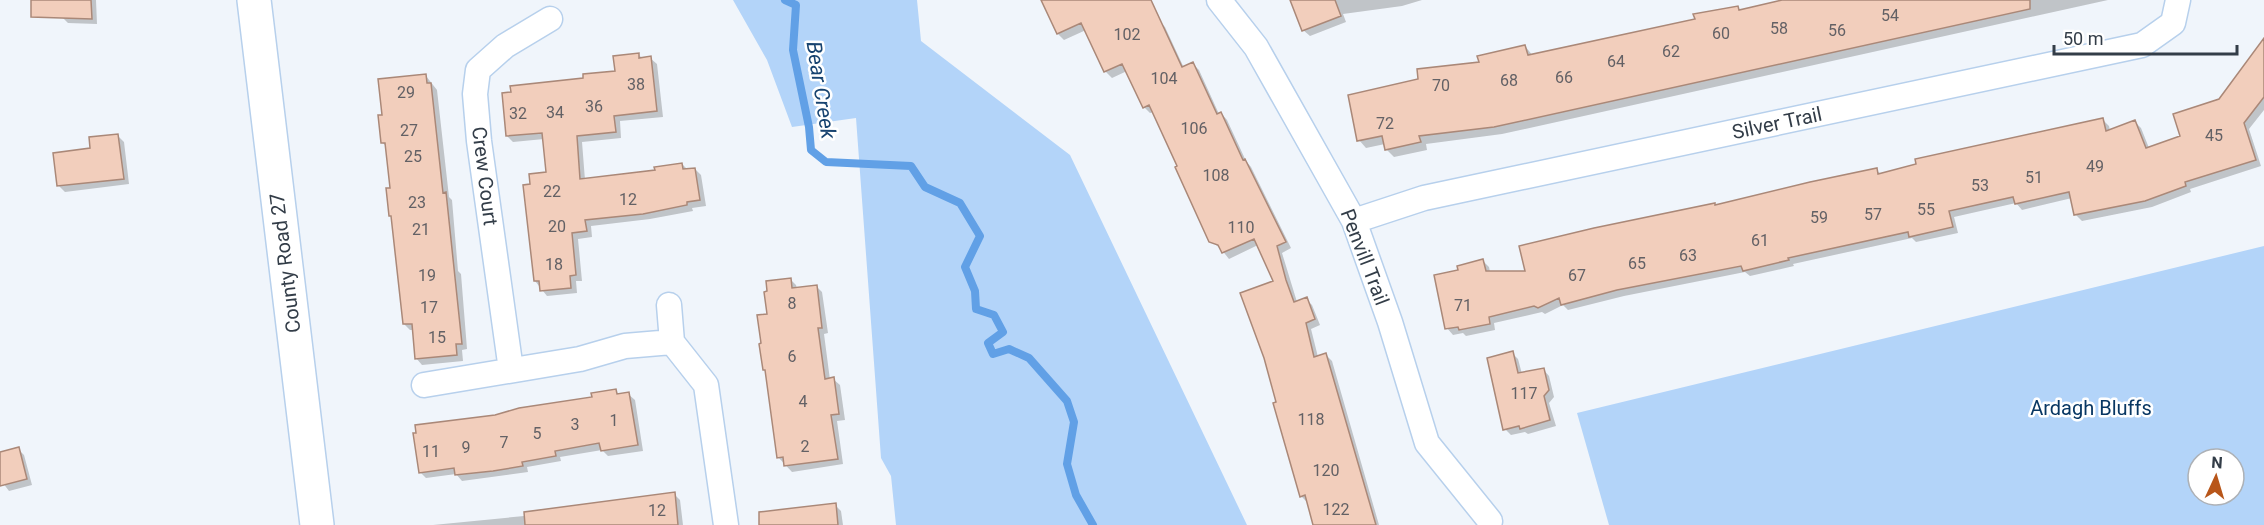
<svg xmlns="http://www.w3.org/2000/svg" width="2264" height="525" font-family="Roboto,sans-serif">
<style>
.green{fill:#b3d4f9;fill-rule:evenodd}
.shadow{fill:#0003}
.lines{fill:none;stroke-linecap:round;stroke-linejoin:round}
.stream{stroke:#61a0e6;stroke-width:8}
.building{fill:#f2cebc;stroke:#aa8878;stroke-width:1.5}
.street-casing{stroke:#b7d0ec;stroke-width:27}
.secondary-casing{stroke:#b7d0ec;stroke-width:36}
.street{stroke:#fff;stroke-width:24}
.secondary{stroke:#fff;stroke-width:33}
.labels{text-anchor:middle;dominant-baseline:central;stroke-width:5;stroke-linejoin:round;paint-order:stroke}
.number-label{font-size:16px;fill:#636165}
.street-label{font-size:20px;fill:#333d48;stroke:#fff}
.park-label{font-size:20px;fill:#083763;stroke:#fff}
.water-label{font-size:21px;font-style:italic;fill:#174370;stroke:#fff}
</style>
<rect width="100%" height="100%" fill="#f0f5fb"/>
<path class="green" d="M 733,0 L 917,0 L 921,41 L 1070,155 L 1247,525 L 896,525 L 891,476 L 881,458 L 856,118 L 792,127 L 767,60 Z
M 2264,246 L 2264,525 L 1609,525 L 1577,413 ZM 2198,459 L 2234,459 L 2234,495 L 2198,495 Z"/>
<path class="shadow" d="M 60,0 L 96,0 L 97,24 L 68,23 L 62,17 Z
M 1043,0 L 1138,0 L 1165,27 L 1184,68 L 1193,64 L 1199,70 L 1219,114 L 1221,113 L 1227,120 L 1246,161 L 1251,167 L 1291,248 L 1282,253 L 1297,302 L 1306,299 L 1312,305 L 1320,325 L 1311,329 L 1318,357 L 1326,355 L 1332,361 L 1379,525 L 1315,525 L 1307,502 L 1301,496 L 1278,404 L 1275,282 L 1258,245 L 1229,259 L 1221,249 L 1211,241 L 1154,112 L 1150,113 L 1144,107 L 1127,71 L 1112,78 L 1106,72 L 1086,30 L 1064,40 L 1058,34 Z
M 1291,0 L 1422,0 L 1402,6 L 1343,14 L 1346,22 L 1310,36 L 1303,30 Z
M 1789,0 L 2108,0 L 1502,134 L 1426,144 L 1427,150 L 1394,157 L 1386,149 L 1385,144 L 1366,148 L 1359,140 L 1420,81 L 1481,63 L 1525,46 L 1533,56 L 1696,20 L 1737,8 L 1741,11 Z
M 638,54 L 643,59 L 650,58 L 657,64 L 663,117 L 620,121 L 621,138 L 582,142 L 585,180 L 656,171 L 682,164 L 688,170 L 695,169 L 701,175 L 706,206 L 692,208 L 693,211 L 650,219 L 591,226 L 592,237 L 578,239 L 582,281 L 576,281 L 577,293 L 547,296 L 535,281 L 532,186 L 548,173 L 544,139 L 513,142 L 507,136 L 584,79 L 617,73 Z
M 2264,60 L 2264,110 L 2249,129 L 2261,166 L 2190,189 L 2191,192 L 2152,207 L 2082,221 L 2076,215 L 2072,198 L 2022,210 L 2016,203 L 1954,217 L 1958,233 L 1916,242 L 1912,238 L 1793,264 L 1794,266 L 1750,276 L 1745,272 L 1624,296 L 1568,310 L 1563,305 L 1545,314 L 1542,312 L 1494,323 L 1495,330 L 1466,336 L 1463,333 L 1453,335 L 1447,328 L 1460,272 L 1483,261 L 1489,267 L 1490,272 L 1527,273 L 1716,206 L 1876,170 L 1881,174 L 2103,120 L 2109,126 L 2110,131 L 2135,122 L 2141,128 L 2149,148 L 2182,137 Z
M 426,76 L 437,90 L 449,197 L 452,200 L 458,271 L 461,274 L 467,349 L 462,350 L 463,361 L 422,365 L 416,358 L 414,330 L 410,330 L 404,324 L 392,217 L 390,215 L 391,189 L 387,147 L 382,142 L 384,116 Z
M 118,136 L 124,142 L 129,184 L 65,192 L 59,186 L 92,149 Z
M 790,279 L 796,285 L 797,289 L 816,286 L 822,292 L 828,333 L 824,334 L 830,380 L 833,379 L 840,385 L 845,420 L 837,421 L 843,464 L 792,472 L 778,457 L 769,315 Z
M 1512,353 L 1518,359 L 1522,374 L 1543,369 L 1549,376 L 1554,397 L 1549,403 L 1556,426 L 1528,434 L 1525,432 L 1511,435 L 1505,429 Z
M 615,391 L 620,395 L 628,394 L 635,400 L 643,451 L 608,456 L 602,450 L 560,457 L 561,461 L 527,467 L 528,472 L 462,481 L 456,474 L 426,478 L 420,472 L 496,416 L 594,398 Z
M 18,449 L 24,455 L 32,485 L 9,491 L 0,479 L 0,453 Z
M 674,494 L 680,500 L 683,525 L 433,525 L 524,516 L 524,513 Z
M 835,505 L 841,511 L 843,525 L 795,525 Z"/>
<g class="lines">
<path class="stream" d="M 785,0 L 796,5 L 793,50 L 809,127 L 811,150 L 826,162 L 911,166 L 925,187 L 960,203 L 980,236 L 965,267 L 975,291 L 976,309 L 994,315 L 1003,332 L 988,343 L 993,354 L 1009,349 L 1029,358 L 1067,401 L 1074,422 L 1067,464 L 1076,495 L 1093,525"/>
</g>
<path class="building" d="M 31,0 L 91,0 L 92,19 L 31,17 Z
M 1041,0 L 1151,0 L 1182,67 L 1193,62 L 1217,114 L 1221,112 L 1243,160 L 1245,159 L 1286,242 L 1277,246 L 1286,280 L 1294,302 L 1307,297 L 1315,319 L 1306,323 L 1314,357 L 1326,353 L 1376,525 L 1313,525 L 1305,495 L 1300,497 L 1273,403 L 1276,402 L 1264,358 L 1240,293 L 1273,281 L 1254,239 L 1222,253 L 1218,245 L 1209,242 L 1175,167 L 1177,166 L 1149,105 L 1143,108 L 1122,64 L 1104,72 L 1081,23 L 1057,34 Z
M 1290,0 L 1335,0 L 1341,16 L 1302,31 Z
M 1782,0 L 2030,0 L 2030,9 L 1494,127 L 1419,136 L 1421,142 L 1385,150 L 1382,136 L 1357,141 L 1348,95 L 1418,79 L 1417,69 L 1479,62 L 1477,56 L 1525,45 L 1528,55 L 1695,19 L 1693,14 L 1738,6 L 1739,10 Z
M 2264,38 L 2264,97 L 2244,123 L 2256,160 L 2185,182 L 2186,186 L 2145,201 L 2074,215 L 2069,192 L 2015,204 L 2013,197 L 1949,211 L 1953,227 L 1909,237 L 1908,232 L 1788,258 L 1789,260 L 1743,271 L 1741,266 L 1617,290 L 1561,305 L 1559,298 L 1538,308 L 1534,306 L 1489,317 L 1490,324 L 1459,330 L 1458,327 L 1445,329 L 1434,275 L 1458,270 L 1457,266 L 1483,259 L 1486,271 L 1525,271 L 1519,246 L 1594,228 L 1715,203 L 1715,205 L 1810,182 L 1877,168 L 1878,174 L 1916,164 L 1915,159 L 2103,118 L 2106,131 L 2135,120 L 2146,148 L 2180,136 L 2173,114 L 2219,99 Z
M 639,53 L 639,58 L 651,56 L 657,111 L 614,116 L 616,132 L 577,136 L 580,179 L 655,170 L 654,167 L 682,163 L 683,169 L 695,168 L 700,200 L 687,202 L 687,205 L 643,214 L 585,220 L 587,231 L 572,233 L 576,275 L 570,276 L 571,288 L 540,291 L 539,281 L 534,281 L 523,185 L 530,184 L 529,174 L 546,172 L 542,133 L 506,136 L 502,93 L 511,92 L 510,86 L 583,78 L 583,74 L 615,71 L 613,56 Z
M 426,74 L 427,83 L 431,83 L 443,193 L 446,192 L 462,344 L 456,344 L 457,355 L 415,359 L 412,324 L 403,324 L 391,216 L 389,216 L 386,188 L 390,188 L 385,143 L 381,143 L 378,115 L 382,115 L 378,79 Z
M 118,134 L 124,179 L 57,186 L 53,153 L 90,148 L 89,137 Z
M 791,278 L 792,288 L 817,285 L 822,328 L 818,328 L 825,379 L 834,377 L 839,414 L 831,415 L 838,459 L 784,466 L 783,457 L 777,458 L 765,370 L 763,370 L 759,344 L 761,343 L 757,315 L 767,314 L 764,292 L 767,291 L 766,281 Z
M 1513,351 L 1518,373 L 1544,368 L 1549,390 L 1544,396 L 1550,420 L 1520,429 L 1519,426 L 1503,430 L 1487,358 Z
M 616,389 L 617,394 L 629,392 L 638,445 L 601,451 L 599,443 L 555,451 L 556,456 L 522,462 L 523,466 L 493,471 L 455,475 L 454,468 L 419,473 L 413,433 L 416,433 L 415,425 L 495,415 L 519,408 L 592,397 L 591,393 Z
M 19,447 L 27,479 L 0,486 L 0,452 Z
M 675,492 L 678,525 L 525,525 L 524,512 Z
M 836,503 L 838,525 L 759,525 L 759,512 Z"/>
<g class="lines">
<g class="street-casing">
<path id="street" d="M 1219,0 L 1256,47 L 1354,221 L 1390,322 L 1427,443 L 1490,521
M 1354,221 L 1424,198 L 2142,45 L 2173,23 L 2178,0
M 669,305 L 672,342 L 706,385 L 726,525
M 511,370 L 479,141 L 475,94 L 478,70 L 505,46 L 550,19
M 424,385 L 580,359 L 625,346 L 672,342"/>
</g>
<g class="secondary-casing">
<path id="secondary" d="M 254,0 L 317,525"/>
</g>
<use href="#street" class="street"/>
<use href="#secondary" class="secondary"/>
</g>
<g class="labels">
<g class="number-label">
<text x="1890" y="15">54</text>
<text x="1779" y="28">58</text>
<text x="1837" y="30">56</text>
<text x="1721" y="33">60</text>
<text x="1127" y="34">102</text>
<text x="1671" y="51">62</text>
<text x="1616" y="61">64</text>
<text x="1564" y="77">66</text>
<text x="1164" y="78">104</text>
<text x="1509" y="80">68</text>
<text x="636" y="84">38</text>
<text x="1441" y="85">70</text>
<text x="406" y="92">29</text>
<text x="594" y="106">36</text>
<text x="555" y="112">34</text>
<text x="518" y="113">32</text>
<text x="1385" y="123">72</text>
<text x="1194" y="128">106</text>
<text x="409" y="130">27</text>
<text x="2214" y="135">45</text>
<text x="413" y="156">25</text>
<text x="2095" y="166">49</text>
<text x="1216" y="175">108</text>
<text x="2034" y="177">51</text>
<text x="1980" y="185">53</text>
<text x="552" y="191">22</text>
<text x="628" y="199">12</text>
<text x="417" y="202">23</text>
<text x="1926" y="209">55</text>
<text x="1873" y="214">57</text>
<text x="1819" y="217">59</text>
<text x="557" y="226">20</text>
<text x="1241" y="227">110</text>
<text x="421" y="229">21</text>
<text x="1760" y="240">61</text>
<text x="1688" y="255">63</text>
<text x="1637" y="263">65</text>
<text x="554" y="264">18</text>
<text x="427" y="275">19</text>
<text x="1577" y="275">67</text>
<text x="792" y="303">8</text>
<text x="1463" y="305">71</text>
<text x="429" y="307">17</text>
<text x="437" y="337">15</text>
<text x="792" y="356">6</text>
<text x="1524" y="393">117</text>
<text x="803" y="401">4</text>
<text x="1311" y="419">118</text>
<text x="614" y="420">1</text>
<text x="575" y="424">3</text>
<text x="537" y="433">5</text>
<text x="504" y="442">7</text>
<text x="805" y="446">2</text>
<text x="466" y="447">9</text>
<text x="431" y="451">11</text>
<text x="1326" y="470">120</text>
<text x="1336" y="509">122</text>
<text x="657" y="510">12</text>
</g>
<g class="street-label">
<text transform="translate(1777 123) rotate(-12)">Silver Trail</text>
<text transform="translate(485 176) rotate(83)">Crew Court</text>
<text transform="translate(1365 257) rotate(69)">Penvill Trail</text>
<text transform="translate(285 263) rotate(-97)">County Road 27</text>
</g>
<g class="park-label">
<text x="2091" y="408">Ardagh Bluffs</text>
</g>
<g class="water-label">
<text transform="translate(821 90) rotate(81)">Bear Creek</text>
</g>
</g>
<g transform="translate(2216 477) rotate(4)"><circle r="28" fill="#ffffff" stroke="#adb1b6" stroke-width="1.5"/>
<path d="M0-4.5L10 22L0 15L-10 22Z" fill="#b8561a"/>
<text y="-9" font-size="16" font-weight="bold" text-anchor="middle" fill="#333d48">N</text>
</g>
<path d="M2054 45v9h183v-9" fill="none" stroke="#333d48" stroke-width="3"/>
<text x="2063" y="45" font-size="18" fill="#333d48" stroke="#ffffff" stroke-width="4.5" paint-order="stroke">50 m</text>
</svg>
